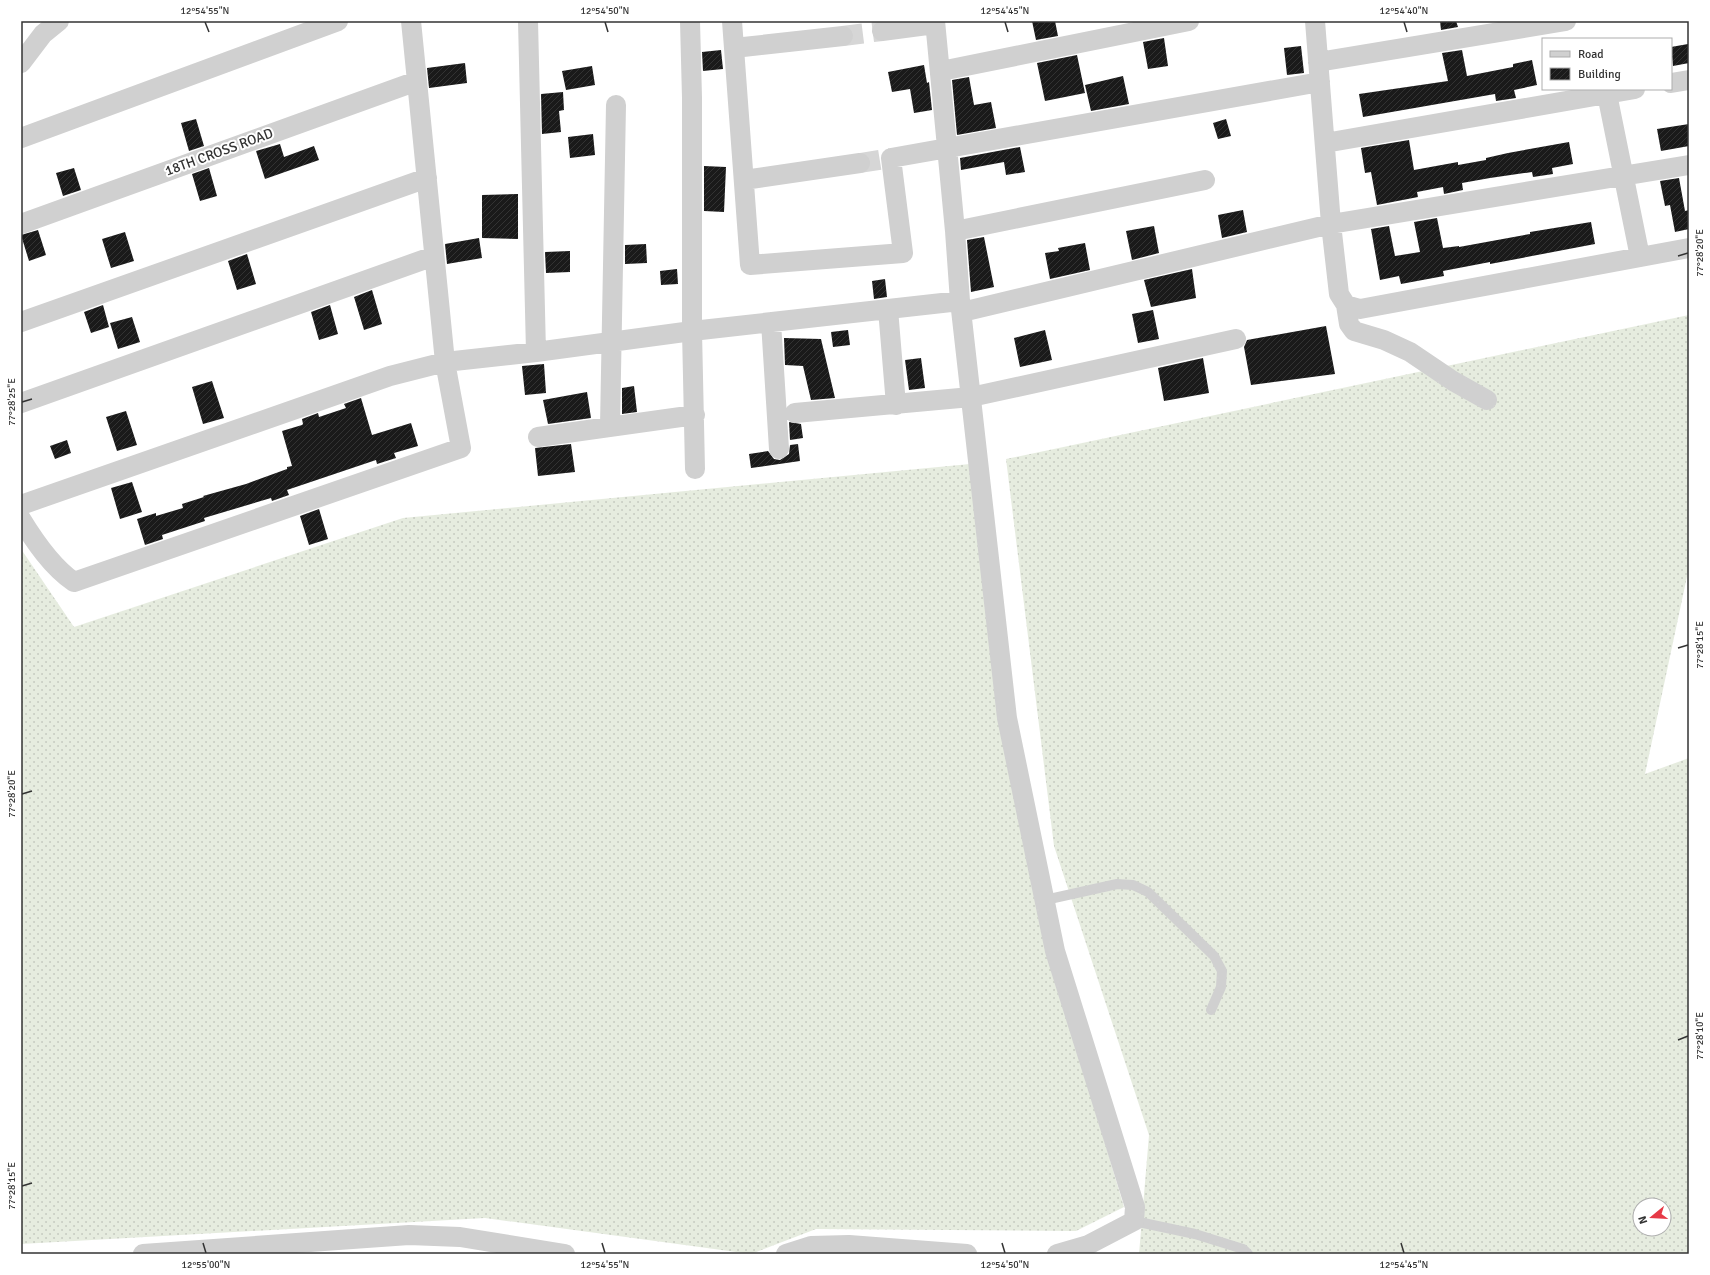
<svg xmlns="http://www.w3.org/2000/svg" width="1710" height="1275" font-family="Signika,sans-serif">
<style>
.grass{fill:url(#grass-dots);fill-rule:evenodd}
.building{fill:url(#building-hatch)}
.lines{fill:none;stroke-linecap:round;stroke-linejoin:round}
.minor-tunnel{stroke:#d6d6d6;stroke-width:20;stroke-dasharray:20 10;stroke-linecap:butt}
.service{stroke:#d0d0d0;stroke-width:10}
.minor{stroke:#d0d0d0;stroke-width:20}
.ticks{fill:none;stroke:#333;stroke-width:1.5}
.labels{text-anchor:middle;dominant-baseline:central;stroke-width:4;stroke-linejoin:round;paint-order:stroke}
.street-label{font-size:14px;fill:#333;stroke:#fff}
.neatline{fill:none;stroke:#333;stroke-width:1.5}
.ticks-label{font-size:10px;text-anchor:middle;fill:#333}
</style>
<defs>
<pattern id="grass-dots" width="8" height="8" patternUnits="userSpaceOnUse"><rect width="8" height="8" fill="#e6ecdf"/><path d="M2 2h.1M6 6h.1" fill="none" stroke="#c6cbc0" stroke-width="1.8" stroke-linecap="round"/></pattern>
<pattern id="building-hatch" width="6" height="6" patternUnits="userSpaceOnUse"><rect width="6" height="6" fill="#1a1a1a"/><path d="M-1 1l2-2M0 6l6-6M5 7l2-2" fill="none" stroke="#333"/></pattern>
</defs>
<rect width="100%" height="100%" fill="#fff"/>
<path class="grass" d="M 1689,315 L 1689,567 L 1645,774 L 1689,758 L 1689,1254 L 1139,1254 L 1149,1135 L 1054,846 L 1006,459 ZM 1640,1205 L 1664,1205 L 1664,1229 L 1640,1229 Z
M 970,464 L 1040,925 L 1124,1207 L 1076,1231 L 816,1229 L 751,1254 L 485,1218 L 21,1244 L 21,549 L 74,627 L 403,518 Z"/>
<path class="building" d="M 1032,21 L 1055,21 L 1058,36 L 1036,40 Z
M 1440,21 L 1456,21 L 1458,27 L 1441,30 Z
M 1164,38 L 1168,66 L 1148,69 L 1143,42 Z
M 1688,44 L 1689,63 L 1673,66 L 1671,47 Z
M 1301,46 L 1304,73 L 1287,75 L 1284,48 Z
M 721,50 L 723,69 L 703,71 L 702,52 Z
M 1462,50 L 1467,76 L 1513,67 L 1513,64 L 1532,60 L 1537,85 L 1514,90 L 1516,98 L 1496,101 L 1495,94 L 1363,117 L 1359,94 L 1448,81 L 1442,53 Z
M 1077,55 L 1085,93 L 1045,101 L 1037,63 Z
M 465,63 L 467,83 L 429,88 L 427,68 Z
M 924,65 L 927,83 L 929,82 L 932,110 L 914,113 L 910,89 L 892,92 L 888,72 Z
M 592,66 L 595,85 L 566,90 L 562,71 Z
M 1123,76 L 1129,104 L 1091,111 L 1085,85 Z
M 969,77 L 974,105 L 991,102 L 996,128 L 957,135 L 952,80 Z
M 563,92 L 564,110 L 559,111 L 561,132 L 542,134 L 541,94 Z
M 196,119 L 204,146 L 189,151 L 181,123 Z
M 1226,119 L 1231,136 L 1218,139 L 1213,123 Z
M 1689,124 L 1689,146 L 1661,151 L 1657,129 Z
M 593,134 L 595,155 L 570,158 L 568,137 Z
M 1409,140 L 1414,170 L 1458,162 L 1458,165 L 1486,160 L 1486,158 L 1508,153 L 1569,142 L 1573,164 L 1552,168 L 1553,174 L 1533,177 L 1532,172 L 1490,178 L 1462,183 L 1463,190 L 1444,194 L 1443,187 L 1417,192 L 1418,197 L 1377,205 L 1371,172 L 1365,173 L 1361,148 Z
M 280,144 L 284,157 L 314,146 L 319,160 L 265,179 L 256,151 Z
M 1020,147 L 1025,172 L 1006,175 L 1004,162 L 961,170 L 960,158 Z
M 704,166 L 726,167 L 724,212 L 704,211 Z
M 74,168 L 81,190 L 63,196 L 56,173 Z
M 209,168 L 217,196 L 200,201 L 192,174 Z
M 1679,178 L 1685,211 L 1689,210 L 1689,229 L 1675,232 L 1670,205 L 1665,206 L 1660,181 Z
M 518,194 L 518,239 L 482,238 L 482,195 Z
M 1243,210 L 1247,232 L 1222,238 L 1218,215 Z
M 1437,218 L 1443,248 L 1459,246 L 1459,247 L 1530,234 L 1530,232 L 1591,222 L 1595,244 L 1490,264 L 1490,262 L 1443,271 L 1444,276 L 1401,284 L 1399,276 L 1380,280 L 1371,229 L 1389,226 L 1395,256 L 1420,252 L 1414,222 Z
M 1154,226 L 1159,253 L 1132,260 L 1126,231 Z
M 38,230 L 46,255 L 29,261 L 21,235 Z
M 125,232 L 134,261 L 111,268 L 102,239 Z
M 984,237 L 994,287 L 971,292 L 967,240 Z
M 479,238 L 482,258 L 447,264 L 445,244 Z
M 1085,243 L 1090,270 L 1050,279 L 1045,253 L 1059,251 L 1058,248 Z
M 646,244 L 647,263 L 625,264 L 625,245 Z
M 570,251 L 570,272 L 546,273 L 545,252 Z
M 247,254 L 256,284 L 237,290 L 228,261 Z
M 677,269 L 678,284 L 661,285 L 660,271 Z
M 1192,269 L 1196,298 L 1151,307 L 1144,280 Z
M 885,279 L 887,297 L 874,299 L 872,281 Z
M 372,290 L 382,324 L 364,330 L 354,297 Z
M 103,305 L 109,327 L 91,333 L 84,312 Z
M 330,305 L 338,334 L 319,340 L 311,312 Z
M 1153,310 L 1159,339 L 1138,343 L 1132,314 Z
M 132,317 L 140,342 L 118,349 L 110,323 Z
M 1326,326 L 1335,374 L 1251,385 L 1244,347 L 1247,340 Z
M 848,330 L 850,345 L 833,347 L 831,332 Z
M 1045,330 L 1052,360 L 1020,367 L 1014,338 Z
M 784,338 L 821,339 L 835,398 L 811,400 L 803,366 L 785,365 Z
M 921,358 L 925,388 L 909,390 L 905,360 Z
M 1203,358 L 1209,393 L 1164,401 L 1158,368 Z
M 544,364 L 546,393 L 525,395 L 522,366 Z
M 212,381 L 224,418 L 203,424 L 192,387 Z
M 634,386 L 637,412 L 622,414 L 622,388 Z
M 587,392 L 591,418 L 548,424 L 543,400 Z
M 361,398 L 372,435 L 411,423 L 418,446 L 394,453 L 396,458 L 377,464 L 376,460 L 287,490 L 289,495 L 272,501 L 271,498 L 204,518 L 205,521 L 162,535 L 163,539 L 145,545 L 137,519 L 156,513 L 156,516 L 183,508 L 182,504 L 204,497 L 203,496 L 246,484 L 287,469 L 287,467 L 292,466 L 282,431 L 302,425 L 303,424 L 302,419 L 318,413 L 319,417 L 346,408 L 344,404 Z
M 126,411 L 137,445 L 117,451 L 106,417 Z
M 789,422 L 801,424 L 803,438 L 790,440 Z
M 67,440 L 71,453 L 55,459 L 50,446 Z
M 571,444 L 575,472 L 538,476 L 535,448 Z
M 798,444 L 800,461 L 751,468 L 749,454 L 768,451 L 774,459 L 780,460 L 789,454 L 790,445 Z
M 132,482 L 142,512 L 120,519 L 111,488 Z
M 319,509 L 328,539 L 309,545 L 300,516 Z"/>
<g class="lines">
<path class="minor-tunnel" d="M 843,36 L 882,31
M 860,163 L 891,158"/>
<path class="service" d="M 1045,900 L 1117,884 L 1133,885 L 1148,892 L 1214,956 L 1222,971 L 1221,987 L 1211,1010
M 1134,1221 L 1195,1234 L 1243,1249 L 1248,1254"/>
<path class="minor" d="M 411,21 L 445,362 L 536,352 L 692,331 L 960,301
M 528,21 L 536,352
M 690,21 L 692,98 L 692,331 L 695,469
M 732,21 L 750,265 L 903,253 L 891,158 L 1320,82
M 935,21 L 955,231 L 960,301 L 1007,718 L 1055,951 L 1135,1207 L 1134,1221 L 1088,1245 L 1057,1254
M 1315,21 L 1331,224 L 1339,294 L 1346,305 L 1360,309 L 1689,248
M 882,31 L 935,24
M 734,48 L 843,36
M 1318,62 L 1566,21
M 21,63 L 43,34 L 59,21
M 941,71 L 1189,21
M 1671,83 L 1689,80
M 1607,94 L 1640,257
M 21,138 L 338,21
M 1325,143 L 1635,89
M 744,180 L 860,163
M 21,224 L 417,81
M 955,231 L 1205,180
M 1346,305 L 1349,324 L 1354,331 L 1384,340 L 1410,352 L 1453,381 L 1487,400
M 888,309 L 896,405
M 962,312 L 1331,224 L 1689,165
M 21,322 L 427,178
M 771,322 L 779,449
M 21,403 L 434,256
M 795,413 L 971,397 L 1236,339
M 610,426 L 616,105
M 538,437 L 695,415
M 21,505 L 390,376 L 445,362 L 461,448 L 74,582 C 52,567 35,542 21,519
M 143,1254 L 409,1235 L 460,1237 L 565,1254
M 786,1254 L 811,1246 L 849,1245 L 967,1254"/>
</g>
<path class="ticks" d="M 205,22 L 209,32M 605,22 L 608,32M 1005,22 L 1008,32M 1404,22 L 1407,32M 1678,256 L 1688,253M 22,402 L 32,399M 1678,648 L 1688,645M 22,794 L 32,791M 1678,1040 L 1688,1036M 22,1186 L 32,1183M 203,1243 L 206,1253M 602,1243 L 605,1253M 1002,1243 L 1005,1253M 1401,1243 L 1404,1253"/>
<g class="labels">
<g class="street-label">
<text transform="translate(219 152) rotate(-20)">18TH CROSS ROAD</text>
</g>
</g>
<rect width="1710" height="1275" fill="none" stroke="#ffffff" stroke-width="44"/>
<rect x="1542" y="38" width="130" height="52" fill="#ffffff" stroke="#adadad"/>
<rect x="1550" y="51" width="20" height="6" fill="#d0d0d0" stroke="#adadad"/>
<text x="1578" y="58" font-size="12" fill="#333333">Road</text>
<rect x="1550" y="68" width="20" height="12" fill="url(#building-hatch)" stroke="#adadad"/>
<text x="1578" y="78" font-size="12" fill="#333333">Building</text>
<g transform="translate(1652 1217) rotate(252)"><circle r="19" fill="#ffffff" stroke="#adadad"/>
<path d="M0-3L7 15L0 10L-7 15Z" fill="#e63946"/>
<text y="-6" font-size="11" font-weight="bold" text-anchor="middle" fill="#333333">N</text>
</g>
<rect x="22" y="22" width="1666" height="1231" class="neatline"/>
<g class="ticks-label">
<text x="205" y="14">12°54'55"N</text>
<text x="605" y="14">12°54'50"N</text>
<text x="1005" y="14">12°54'45"N</text>
<text x="1404" y="14">12°54'40"N</text>
<text transform="translate(1699 253) rotate(-90)" y="4">77°28'20"E</text>
<text transform="translate(11 402) rotate(-90)" y="4">77°28'25"E</text>
<text transform="translate(1699 645) rotate(-90)" y="4">77°28'15"E</text>
<text transform="translate(11 794) rotate(-90)" y="4">77°28'20"E</text>
<text transform="translate(1699 1036) rotate(-90)" y="4">77°28'10"E</text>
<text transform="translate(11 1186) rotate(-90)" y="4">77°28'15"E</text>
<text x="206" y="1268">12°55'00"N</text>
<text x="605" y="1268">12°54'55"N</text>
<text x="1005" y="1268">12°54'50"N</text>
<text x="1404" y="1268">12°54'45"N</text>
</g>
</svg>
